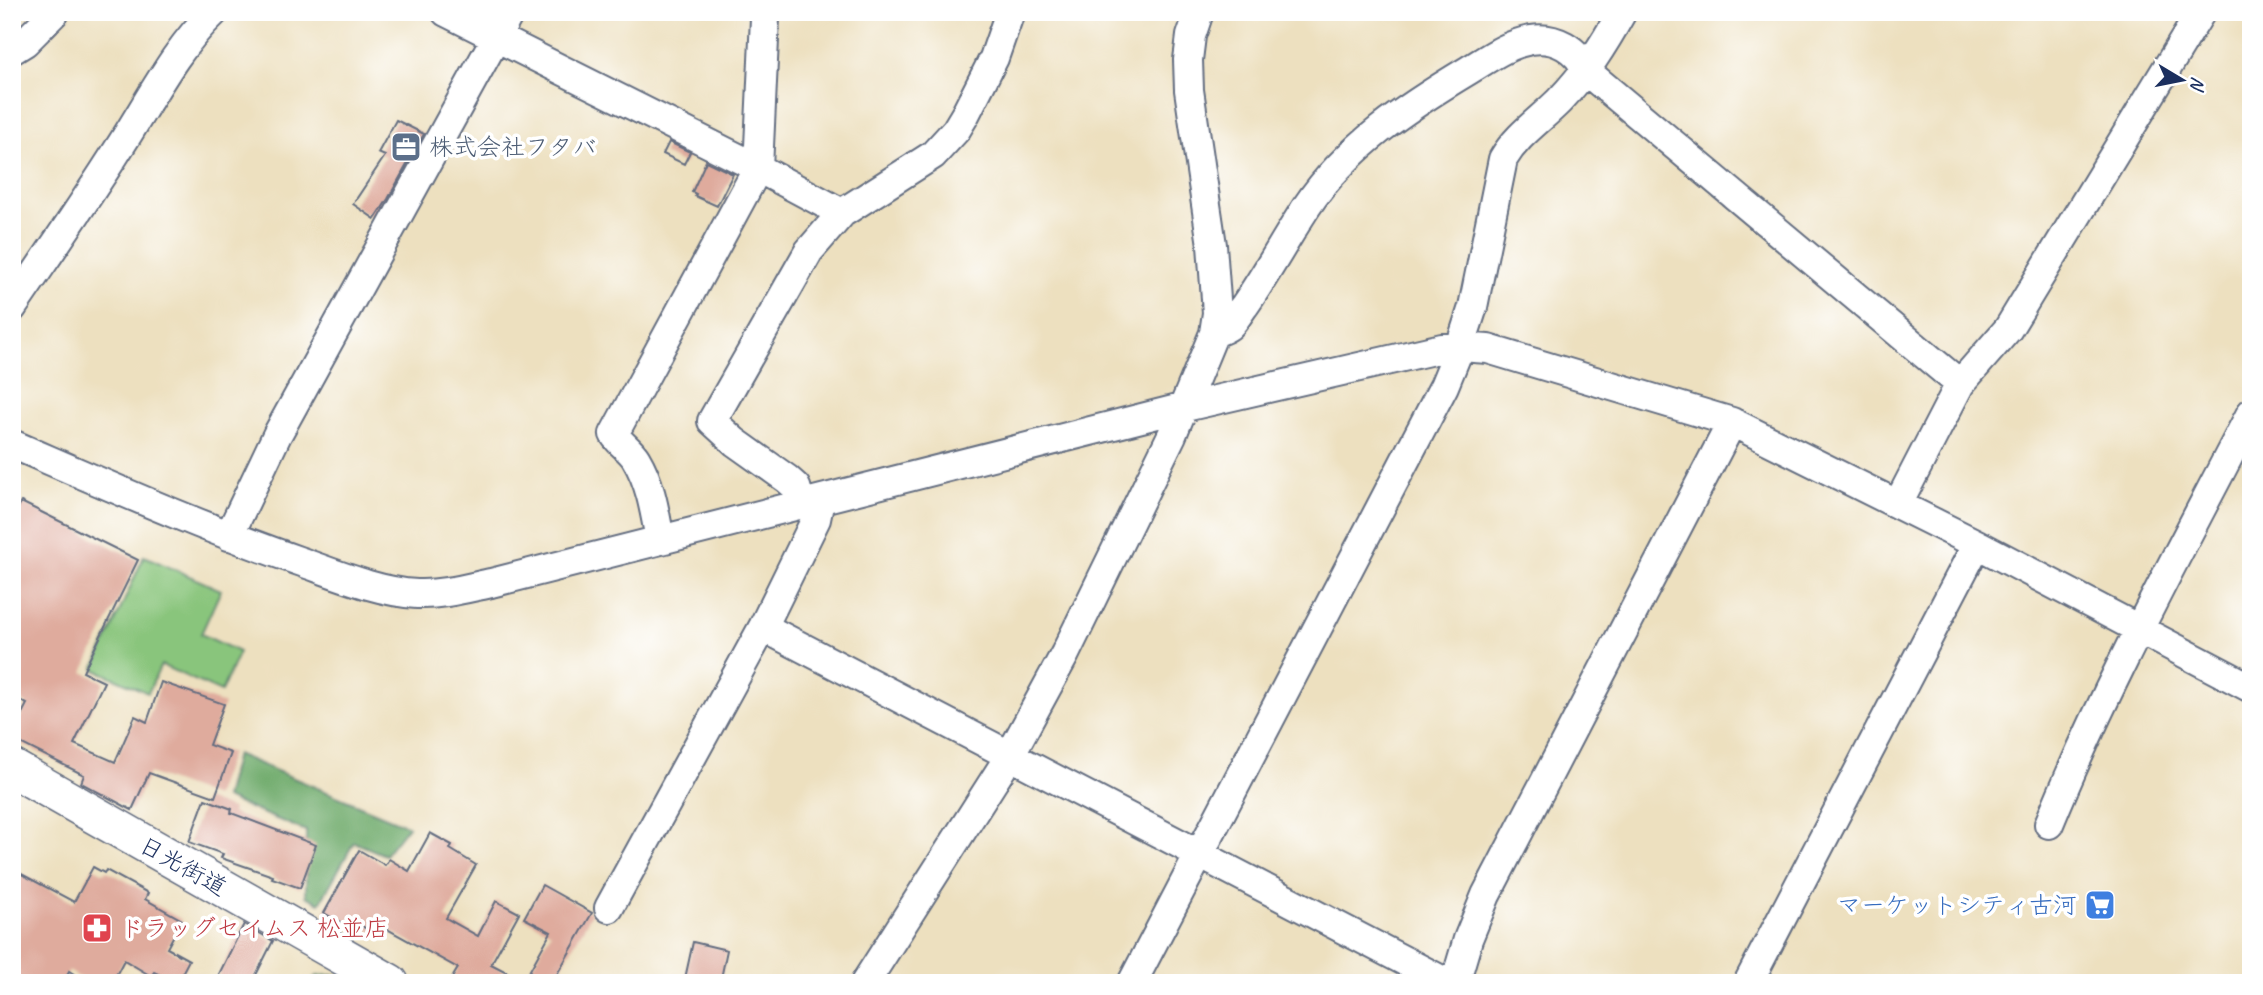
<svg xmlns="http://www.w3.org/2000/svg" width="2263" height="995" font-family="Caveat,'Klee One',sans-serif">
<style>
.green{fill:#89c57b;stroke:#527a6c;stroke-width:2}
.forest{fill:#6eaa6b;stroke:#446c64;stroke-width:2}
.building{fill:#dfab9d}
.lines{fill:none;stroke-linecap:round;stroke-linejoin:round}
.minor-casing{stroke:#646d80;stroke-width:32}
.major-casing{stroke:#646d80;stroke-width:40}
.minor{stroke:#fff;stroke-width:28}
.major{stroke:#fff;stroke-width:37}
.labels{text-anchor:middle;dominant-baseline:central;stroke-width:7;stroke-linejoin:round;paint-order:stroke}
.service-label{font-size:24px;fill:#4e5e75;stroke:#fff;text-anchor:start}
.street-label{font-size:24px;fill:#1b2f5e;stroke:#fff}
.shop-label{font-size:24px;fill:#366cbe;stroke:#fff;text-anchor:end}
.health-label{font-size:24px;fill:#be3a42;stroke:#fff;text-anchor:start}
</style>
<rect width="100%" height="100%" fill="#fff"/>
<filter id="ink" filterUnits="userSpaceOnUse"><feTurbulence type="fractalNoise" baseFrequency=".0143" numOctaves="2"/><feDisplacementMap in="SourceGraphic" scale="14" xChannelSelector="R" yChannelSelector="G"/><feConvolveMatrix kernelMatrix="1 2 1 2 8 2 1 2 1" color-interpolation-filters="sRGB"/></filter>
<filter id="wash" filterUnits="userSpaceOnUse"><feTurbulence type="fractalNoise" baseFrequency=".00686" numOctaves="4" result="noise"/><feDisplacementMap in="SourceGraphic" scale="28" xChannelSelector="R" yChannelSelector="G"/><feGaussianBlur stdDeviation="1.57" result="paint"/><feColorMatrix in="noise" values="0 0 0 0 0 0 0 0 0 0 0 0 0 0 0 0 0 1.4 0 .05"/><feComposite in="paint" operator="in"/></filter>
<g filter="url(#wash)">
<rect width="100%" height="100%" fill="#ede0bf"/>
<path class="green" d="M 144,556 L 221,590 L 201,634 L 239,652 L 221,692 L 161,665 L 148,693 L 94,669 Z"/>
<path class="forest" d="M 236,754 L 408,826 L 385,855 L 354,842 L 320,903 L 306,896 L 306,831 L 225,798 Z
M 350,974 L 344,983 L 307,983 L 317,976 Z"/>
<g id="blocks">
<path class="building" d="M 396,120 L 424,134 L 388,199 L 375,219 L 353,204 L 385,156 L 378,153 Z
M 669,142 L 690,152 L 684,164 L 663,154 Z
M 706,161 L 733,174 L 717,206 L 695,196 L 696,194 L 692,192 Z
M 21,502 L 138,560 L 83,672 L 104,682 L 74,744 L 115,762 L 135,716 L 147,722 L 161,682 L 224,704 L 209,745 L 231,753 L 215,797 L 149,773 L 132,810 L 81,783 L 84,775 L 12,739 L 12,733 L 27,704 L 12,696 L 12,519 Z
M 205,799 L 232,809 L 231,813 L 316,845 L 300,888 L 272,878 L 273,876 L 221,858 L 223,854 L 189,842 Z
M 430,833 L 452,845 L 450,849 L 476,865 L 446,918 L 478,936 L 496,901 L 519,913 L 491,964 L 524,981 L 551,932 L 524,918 L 542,885 L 592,913 L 552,983 L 462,983 L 452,978 L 458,968 L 380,925 L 374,934 L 353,920 L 349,927 L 324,913 L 359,850 L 385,865 L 389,859 L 409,871 Z
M 93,867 L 104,873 L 106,870 L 148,893 L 145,899 L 182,920 L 167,948 L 189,960 L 177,983 L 154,972 L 151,976 L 124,960 L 112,983 L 88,983 L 69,971 L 63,983 L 12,983 L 12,869 L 74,902 Z
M 244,924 L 273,941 L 252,983 L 231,983 L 218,976 Z
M 693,942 L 727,950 L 720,983 L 684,983 Z"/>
</g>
</g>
<g filter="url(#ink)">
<use href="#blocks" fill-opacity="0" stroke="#646d80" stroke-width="2"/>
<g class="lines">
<g class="minor-casing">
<path id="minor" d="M 446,12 L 758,168 L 842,213
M 12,50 L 25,42 L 55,12
M 12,308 C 48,255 85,202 119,148 C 149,102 174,50 214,12
M 1214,333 C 1219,331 1225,329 1229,326 C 1235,321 1240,311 1245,305 C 1267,273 1286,238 1307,206 C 1347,146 1409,106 1469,70 C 1489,58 1508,44 1531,40 C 1555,36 1578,49 1586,71 L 1960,384
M 12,444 C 107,485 201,527 299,561 C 336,574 378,592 417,594 C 442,595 467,588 491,583 L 1185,407 L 1442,348 L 1460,347 L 1488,349 L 1732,422 L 1977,544 L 2251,688
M 801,504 L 796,487 L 787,479 L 735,442 L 712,421 L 809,251 L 842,213 L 933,155 L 956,130 L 965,115 L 994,58 L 1010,12
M 1898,504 L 1960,384 L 2008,329 L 2201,12
M 229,536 L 277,435 L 510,12
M 660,540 C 655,513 651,484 636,459 C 631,450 620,444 614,434 L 758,168 L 765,18 L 764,12
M 763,627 L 1447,983
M 2049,824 C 2107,682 2181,549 2251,413
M 609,908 L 763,627 L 816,519 L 820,500
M 865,983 L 1009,757 L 1065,654 L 1172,435 L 1214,333 L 1217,313 L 1212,245 L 1189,90 L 1188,60 L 1191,36 L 1199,12
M 1132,983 L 1444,386 L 1460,347 L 1473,307 L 1503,159 C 1517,135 1539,121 1559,101 C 1586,73 1603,46 1622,12
M 1455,983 L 1468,939 L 1486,895 L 1732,422
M 1748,983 L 1977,544"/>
</g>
<g class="major-casing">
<path id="major" d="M 12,768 L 390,983"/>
</g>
<use href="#minor" class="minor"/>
<use href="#major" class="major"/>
</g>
</g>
<defs>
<g id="office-square" transform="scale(1.575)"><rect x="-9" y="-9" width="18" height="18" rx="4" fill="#5c6f8a" stroke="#fff"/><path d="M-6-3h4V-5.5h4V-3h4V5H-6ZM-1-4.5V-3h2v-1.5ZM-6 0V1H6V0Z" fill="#fff"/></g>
<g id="supermarket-square" transform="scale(1.575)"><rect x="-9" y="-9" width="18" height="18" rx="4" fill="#3f7fe0" stroke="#fff"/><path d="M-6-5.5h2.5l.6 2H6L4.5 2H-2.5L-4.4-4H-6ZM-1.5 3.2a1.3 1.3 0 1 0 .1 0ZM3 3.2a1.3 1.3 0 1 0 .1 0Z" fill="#fff"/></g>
<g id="pharmacy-square" transform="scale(1.575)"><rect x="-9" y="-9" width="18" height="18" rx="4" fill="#e0444e" stroke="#fff"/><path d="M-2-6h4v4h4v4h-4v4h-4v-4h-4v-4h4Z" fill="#fff"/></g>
</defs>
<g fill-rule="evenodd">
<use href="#office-square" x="406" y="147"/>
<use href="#supermarket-square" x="2100" y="905"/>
<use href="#pharmacy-square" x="97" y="928"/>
</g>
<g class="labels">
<g class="service-label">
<text x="429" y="147">株式会社フタバ</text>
</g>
<g class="street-label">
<text transform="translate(183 866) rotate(29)">日光街道</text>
</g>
<g class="shop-label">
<text x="2077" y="905">マーケットシティ古河</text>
</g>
<g class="health-label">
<text x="120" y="928">ドラッグセイムス 松並店</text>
</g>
</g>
<rect width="2263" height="995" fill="none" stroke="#fff" stroke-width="42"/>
<g transform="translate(2182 80) rotate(100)" stroke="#ffffff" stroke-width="5" paint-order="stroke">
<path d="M0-5L12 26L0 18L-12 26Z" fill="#1b2f5e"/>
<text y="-10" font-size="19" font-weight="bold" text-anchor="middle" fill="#1b2f5e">N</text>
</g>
</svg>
